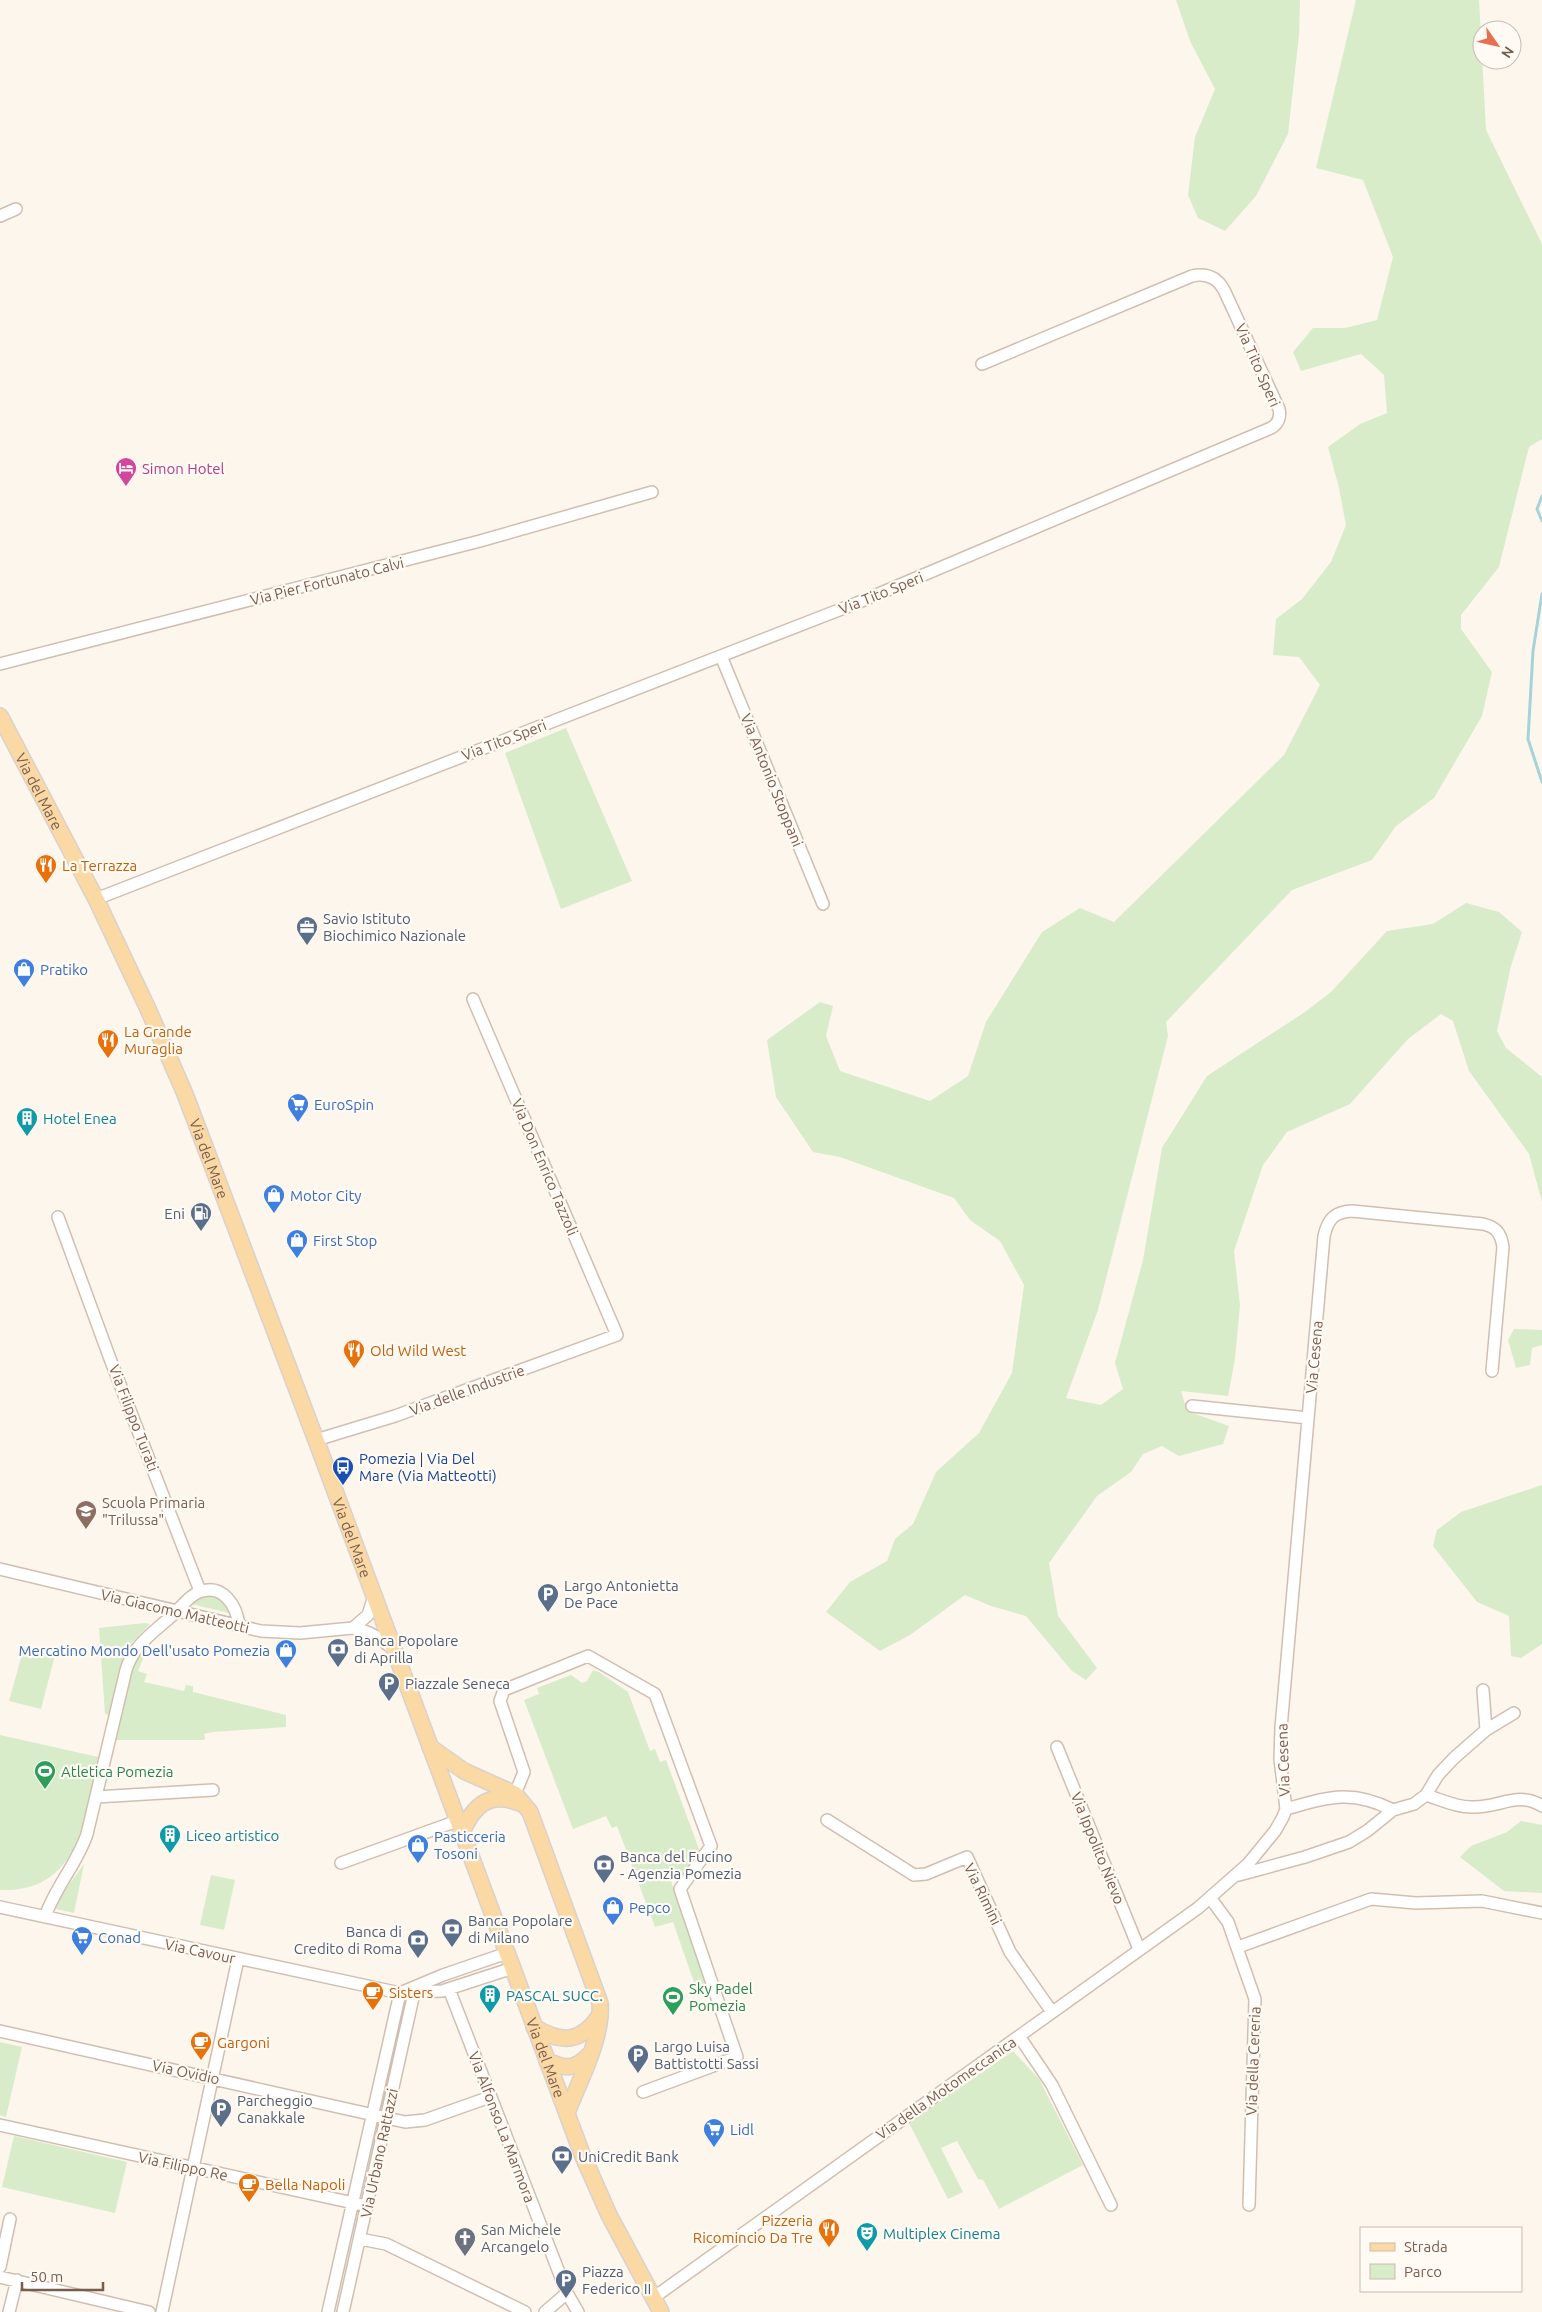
<svg xmlns="http://www.w3.org/2000/svg" width="1542" height="2312" font-family="Ubuntu,sans-serif">
<style>
.green{fill:#d8ecc9}
.lines{fill:none;stroke-linecap:round;stroke-linejoin:round}
.stream{stroke:#a5d3da;stroke-width:3}
.minor-casing{stroke:#d1beb0;stroke-width:14}
.major-casing{stroke:#dad1cd;stroke-width:18}
.minor{stroke:#fff;stroke-width:11}
.major{stroke:#fbd9a5;stroke-width:15}
.labels{text-anchor:middle;dominant-baseline:central;stroke-width:4.5;stroke-linejoin:round;paint-order:stroke}
.street-label{font-size:15px;fill:#7a5c4d;stroke:#fffaf3}
.hotel-label{font-size:15px;fill:#b23c85;stroke:#fffaf3;text-anchor:start}
.food-label{font-size:15px;fill:#c56008;stroke:#fffaf3;text-anchor:start}
.service-label{font-size:15px;fill:#4e5e75;stroke:#fffaf3;text-anchor:start}
.shop-label{font-size:15px;fill:#366cbe;stroke:#fffaf3;text-anchor:start}
.culture-label{font-size:15px;fill:#0d838f;stroke:#fffaf3;text-anchor:start}
.transit-label{font-size:15px;fill:#164399;stroke:#fffaf3;text-anchor:start}
.education-label{font-size:15px;fill:#785e54;stroke:#fffaf3;text-anchor:start}
.leisure-label{font-size:15px;fill:#27864d;stroke:#fffaf3;text-anchor:start}
.worship-label{font-size:15px;fill:#5b616d;stroke:#fffaf3;text-anchor:start}
</style>
<rect width="100%" height="100%" fill="#fdf6ec"/>
<path class="green" d="M 1176,0 L 1300,0 L 1299,35 L 1288,134 L 1256,196 L 1225,231 L 1198,218 L 1188,195 L 1195,137 L 1215,89 L 1190,41 Z
M 1356,0 L 1479,0 L 1486,130 L 1542,244 L 1542,439 L 1529,447 L 1499,567 L 1461,615 L 1461,629 L 1492,672 L 1482,716 L 1434,798 L 1396,826 L 1372,860 L 1292,890 L 1166,1022 L 1168,1036 L 1098,1310 L 1066,1398 L 1101,1405 L 1123,1389 L 1115,1363 L 1143,1260 L 1162,1148 L 1207,1076 L 1305,1012 L 1331,992 L 1387,931 L 1433,924 L 1466,903 L 1499,912 L 1522,932 L 1511,966 L 1497,1031 L 1506,1048 L 1542,1077 L 1542,1202 L 1529,1154 L 1469,1071 L 1453,1021 L 1441,1014 L 1408,1039 L 1350,1104 L 1287,1132 L 1263,1165 L 1234,1251 L 1240,1305 L 1235,1359 L 1228,1396 L 1181,1391 L 1187,1411 L 1229,1426 L 1223,1444 L 1179,1456 L 1162,1446 L 1143,1454 L 1131,1472 L 1097,1496 L 1049,1563 L 1058,1616 L 1097,1668 L 1086,1680 L 1072,1671 L 1026,1616 L 991,1606 L 965,1595 L 910,1635 L 880,1651 L 826,1612 L 850,1582 L 887,1561 L 895,1539 L 913,1524 L 936,1472 L 979,1433 L 1012,1373 L 1024,1285 L 1000,1241 L 970,1220 L 954,1198 L 840,1157 L 813,1152 L 776,1097 L 767,1040 L 820,1002 L 833,1006 L 826,1036 L 840,1071 L 930,1101 L 968,1076 L 986,1022 L 1042,932 L 1080,908 L 1114,922 L 1284,755 L 1320,685 L 1299,657 L 1273,655 L 1276,619 L 1302,599 L 1331,562 L 1346,525 L 1339,488 L 1328,447 L 1360,424 L 1387,413 L 1384,375 L 1361,354 L 1301,371 L 1293,352 L 1313,328 L 1345,328 L 1377,320 L 1393,257 L 1363,180 L 1316,168 Z
M 566,728 L 632,881 L 561,909 L 505,753 Z
M 1514,1329 L 1542,1330 L 1542,1345 L 1532,1348 L 1530,1365 L 1516,1368 L 1508,1340 Z
M 1542,1485 L 1542,1644 L 1521,1658 L 1511,1656 L 1509,1616 L 1477,1602 L 1433,1546 L 1437,1530 L 1461,1512 Z
M 211,1596 L 222,1600 L 233,1614 L 191,1604 L 202,1597 Z
M 145,1623 L 150,1624 L 132,1642 L 125,1653 L 110,1715 L 105,1714 L 99,1628 Z
M 158,1634 L 148,1647 L 138,1671 L 147,1674 L 144,1682 L 184,1691 L 186,1685 L 193,1686 L 193,1692 L 286,1715 L 286,1727 L 213,1732 L 204,1734 L 205,1739 L 203,1740 L 114,1740 L 135,1657 Z
M 24,1647 L 55,1655 L 41,1709 L 9,1701 Z
M 593,1670 L 599,1672 L 628,1692 L 650,1751 L 655,1749 L 660,1762 L 666,1760 L 699,1849 C 696,1864 684,1875 671,1881 L 710,1987 L 697,1991 L 673,1922 L 655,1927 L 617,1826 L 612,1828 L 606,1816 L 573,1829 L 524,1700 L 539,1694 L 537,1688 L 571,1675 L 582,1683 L 587,1681 Z
M 0,1735 L 98,1757 C 85,1817 80,1893 0,1890 Z
M 1521,1821 L 1542,1825 L 1542,1893 L 1504,1891 L 1460,1857 L 1471,1846 L 1507,1832 Z
M 84,1864 L 74,1913 L 56,1909 L 62,1894 Z
M 211,1875 L 235,1880 L 224,1930 L 200,1925 Z
M 0,2042 L 22,2047 L 6,2117 L 0,2115 Z
M 1013,2051 L 1039,2079 L 1083,2165 L 999,2209 L 983,2180 L 978,2179 L 957,2141 L 941,2148 L 963,2192 L 948,2199 L 909,2123 Z
M 14,2136 L 127,2162 L 115,2213 L 2,2187 Z"/>
<g class="lines">
<path class="stream" d="M 1542,496 L 1537,509 L 1542,521
M 1542,594 L 1533,651 L 1528,739 L 1542,782"/>
<g class="minor-casing">
<path id="minor" d="M 0,216 L 16,209
M 721,656 L 823,904
M 0,664 L 480,541 L 652,492
M 96,899 L 857,603 L 1271,428 C 1278,424 1281,417 1279,409 L 1224,290 C 1217,277 1206,273 1192,276 L 982,364
M 58,1217 L 109,1356 L 200,1591
M 1192,1406 L 1308,1418
M 316,1440 L 395,1416 L 617,1335 L 473,999
M 0,1569 L 261,1631 L 300,1633 L 353,1628 C 369,1631 380,1638 393,1649
M 353,1628 L 368,1615 L 374,1596
M 1483,1690 L 1486,1730
M 1057,1747 L 1139,1949
M 515,1794 L 524,1772 L 500,1701 L 504,1690 L 588,1656 L 655,1694 L 711,1846 L 680,1889 L 737,2057 L 643,2092
M 1426,1795 C 1442,1800 1458,1808 1475,1807 C 1500,1807 1519,1791 1542,1806
M 96,1797 L 213,1790
M 1286,1809 C 1329,1797 1351,1789 1393,1810
M 827,1820 L 914,1875 L 926,1874 L 967,1857 L 1010,1952 L 1052,2012
M 341,1863 L 457,1821
M 1239,1875 L 1305,1857 L 1349,1842 L 1367,1831 L 1393,1810 L 1414,1804 L 1426,1795 L 1438,1775 L 1454,1758 L 1486,1730 L 1514,1713
M 1211,1899 L 1228,1922 L 1255,1999 L 1249,2205
M 0,1907 L 400,1993 L 442,1991 L 513,1968
M 45,1917 C 55,1887 77,1864 87,1834 L 126,1670 C 134,1643 156,1631 176,1612 C 183,1605 189,1596 199,1592 C 223,1583 237,1606 239,1626
M 1238,1947 L 1371,1899 L 1416,1903 L 1482,1901 L 1542,1913
M 449,1989 L 567,2293 L 578,2312
M 0,2031 L 405,2122 L 425,2120 L 490,2097
M 1019,2036 L 1052,2085 L 1111,2205
M 0,2125 L 367,2206
M 360,2239 L 386,2244 L 525,2312
M 0,2267 L 10,2219
M 0,2277 L 149,2312
M 653,2298 L 1198,1908 L 1248,1864 L 1275,1831 L 1283,1817 L 1286,1809 L 1280,1759 L 1281,1728 L 1324,1236 C 1328,1219 1334,1212 1352,1211 L 1483,1224 C 1496,1227 1501,1233 1503,1247 L 1492,1371
M 9,2312 L 17,2280
M 162,2312 L 238,1959
M 328,2312 L 400,1993 L 443,1975 L 507,1953
M 343,2312 L 414,1993
M 545,2312 L 567,2293"/>
</g>
<g class="major-casing">
<g id="major">
<path id="s1" d="M 0,716 L 96,899 L 148,1009 L 185,1094 L 316,1440 L 582,2154 L 609,2215 L 661,2312"/>
<path d="M 430,1747 L 464,1771 L 515,1794 L 530,1812 L 600,2003 C 603,2038 579,2081 567,2113"/>
<path d="M 462,1832 C 474,1805 489,1791 520,1803"/>
<path d="M 534,2027 C 562,2044 581,2043 600,2015"/>
<path d="M 547,2061 C 566,2069 574,2070 589,2055"/>
</g>
</g>
<use href="#minor" class="minor"/>
<use href="#major" class="major"/>
</g>
<defs>
<g id="hotel-pin" transform="scale(1.125)"><path d="M0 17L-7.5 6A9.5 9.5 0 1 1 7.5 6Z" fill="#d1479c" stroke="#fffaf3"/><path d="M-6-4.5h1.5V1H6V5H4.5V3h-9V5H-6ZM-4 0a1.8 1.8 0 1 1 3.6 0ZM.5 0V-2.5h3Q6-2.5 6 0Z" fill="#fff"/></g>
<g id="restaurant-pin" transform="scale(1.125)"><path d="M0 17L-7.5 6A9.5 9.5 0 1 1 7.5 6Z" fill="#e8710a" stroke="#fffaf3"/><path d="M-5-6h1v4h1v-4h1v4h1v-4h1v5L-1.5 .5V6h-2V.5L-5-1ZM5-6V6H3V1.5H1.5Q1.5-4 5-6Z" fill="#fff"/></g>
<g id="office-pin" transform="scale(1.125)"><path d="M0 17L-7.5 6A9.5 9.5 0 1 1 7.5 6Z" fill="#5c6f8a" stroke="#fffaf3"/><path d="M-6-3h4V-5.5h4V-3h4V5H-6ZM-1-4.5V-3h2v-1.5ZM-6 0V1H6V0Z" fill="#fff"/></g>
<g id="shop-pin" transform="scale(1.125)"><path d="M0 17L-7.5 6A9.5 9.5 0 1 1 7.5 6Z" fill="#3f7fe0" stroke="#fffaf3"/><path d="M-5-2.5h2.3a2.7 3.5 0 0 1 5.4 0H5L5.5 6h-11ZM-1.5-2.5h3a1.5 2.3 0 0 0-3 0Z" fill="#fff"/></g>
<g id="supermarket-pin" transform="scale(1.125)"><path d="M0 17L-7.5 6A9.5 9.5 0 1 1 7.5 6Z" fill="#3f7fe0" stroke="#fffaf3"/><path d="M-6-5.5h2.5l.6 2H6L4.5 2H-2.5L-4.4-4H-6ZM-1.5 3.2a1.3 1.3 0 1 0 .1 0ZM3 3.2a1.3 1.3 0 1 0 .1 0Z" fill="#fff"/></g>
<g id="building-pin" transform="scale(1.125)"><path d="M0 17L-7.5 6A9.5 9.5 0 1 1 7.5 6Z" fill="#0f9aa8" stroke="#fffaf3"/><path d="M-4-6H4V6H1V3H-1V6H-4ZM-2.5-4.3h1.7v1.8h-1.7ZM.8-4.3h1.7v1.8H.8ZM-2.5-1h1.7V.8h-1.7ZM.8-1h1.7V.8H.8Z" fill="#fff"/></g>
<g id="fuel-pin" transform="scale(1.125)"><path d="M0 17L-7.5 6A9.5 9.5 0 1 1 7.5 6Z" fill="#5c6f8a" stroke="#fffaf3"/><path d="M-5.5-6h7V0h2V4h1.3V-2.5L3-4.5l.8-.8L6-3V5H2.5V1h-1V6h-7ZM-4.2-4.7v3.2H.2V-4.7Z" fill="#fff"/></g>
<g id="bus-pin" transform="scale(1.125)"><path d="M0 17L-7.5 6A9.5 9.5 0 1 1 7.5 6Z" fill="#1a4fb4" stroke="#fffaf3"/><path d="M-5-6H5V4H4V6H2V4H-2V6H-4V4H-5ZM-3.5-4V0h7V-4ZM-3.5 1.2v1.5H-2V1.2ZM2 1.2v1.5H3.5V1.2Z" fill="#fff"/></g>
<g id="school-pin" transform="scale(1.125)"><path d="M0 17L-7.5 6A9.5 9.5 0 1 1 7.5 6Z" fill="#8d6e63" stroke="#fffaf3"/><path d="M0-5L7-2L0 1L-7-2ZM-4 1L0 2.5L4 1V4Q0 6-4 4Z" fill="#fff"/></g>
<g id="parking-pin" transform="scale(1.125)"><path d="M0 17L-7.5 6A9.5 9.5 0 1 1 7.5 6Z" fill="#5c6f8a" stroke="#fffaf3"/><path d="M-3.5-5.5H1a3.5 3.5 0 0 1 0 7H-1V5.5H-3.5ZM-1-3.4V-.6H.8a1.4 1.4 0 0 0 0-2.8Z" fill="#fff"/></g>
<g id="bank-pin" transform="scale(1.125)"><path d="M0 17L-7.5 6A9.5 9.5 0 1 1 7.5 6Z" fill="#5c6f8a" stroke="#fffaf3"/><path d="M-6-4H6V4H-6ZM0-2.3a2.3 2.3 0 1 0 0 4.6a2.3 2.3 0 1 0 0-4.6Z" fill="#fff"/></g>
<g id="stadium-pin" transform="scale(1.125)"><path d="M0 17L-7.5 6A9.5 9.5 0 1 1 7.5 6Z" fill="#2e9e5b" stroke="#fffaf3"/><path d="M0-5a6.5 5 0 1 0 0 10a6.5 5 0 1 0 0-10ZM-3.5-1.8h7v3.6h-7Z" fill="#fff"/></g>
<g id="cafe-pin" transform="scale(1.125)"><path d="M0 17L-7.5 6A9.5 9.5 0 1 1 7.5 6Z" fill="#e8710a" stroke="#fffaf3"/><path d="M-5.5-4.5H6V0H3Q3 3.5 0 3.5H-2.5Q-5.5 3.5-5.5 0ZM3-3.2v2h1.7v-2ZM-6 4.5H4V6H-6Z" fill="#fff"/></g>
<g id="theatre-pin" transform="scale(1.125)"><path d="M0 17L-7.5 6A9.5 9.5 0 1 1 7.5 6Z" fill="#0f9aa8" stroke="#fffaf3"/><path d="M-5-5.5Q0-4 5-5.5V0Q5 5 0 6Q-5 5-5 0ZM-3.3-2.5H-1v1.5H-3.3ZM1-2.5H3.3v1.5H1ZM-2.8 1Q0 5.5 2.8 1Z" fill="#fff"/></g>
<g id="church-pin" transform="scale(1.125)"><path d="M0 17L-7.5 6A9.5 9.5 0 1 1 7.5 6Z" fill="#6b7280" stroke="#fffaf3"/><path d="M-1.2-6h2.4v3.5h3.3v2.4h-3.3V6h-2.4V-.1h-3.3v-2.4h3.3Z" fill="#fff"/></g>
</defs>
<g fill-rule="evenodd">
<use href="#hotel-pin" x="126" y="468"/>
<use href="#restaurant-pin" x="46" y="865"/>
<use href="#office-pin" x="307" y="927"/>
<use href="#shop-pin" x="24" y="969"/>
<use href="#restaurant-pin" x="108" y="1040"/>
<use href="#supermarket-pin" x="298" y="1104"/>
<use href="#building-pin" x="27" y="1118"/>
<use href="#shop-pin" x="274" y="1195"/>
<use href="#fuel-pin" x="201" y="1213"/>
<use href="#shop-pin" x="297" y="1240"/>
<use href="#restaurant-pin" x="354" y="1350"/>
<use href="#bus-pin" x="343" y="1467"/>
<use href="#school-pin" x="86" y="1511"/>
<use href="#parking-pin" x="548" y="1594"/>
<use href="#bank-pin" x="338" y="1649"/>
<use href="#shop-pin" x="286" y="1650"/>
<use href="#parking-pin" x="389" y="1683"/>
<use href="#stadium-pin" x="45" y="1771"/>
<use href="#building-pin" x="170" y="1835"/>
<use href="#shop-pin" x="418" y="1845"/>
<use href="#bank-pin" x="604" y="1865"/>
<use href="#shop-pin" x="613" y="1907"/>
<use href="#bank-pin" x="452" y="1929"/>
<use href="#supermarket-pin" x="82" y="1937"/>
<use href="#bank-pin" x="418" y="1940"/>
<use href="#cafe-pin" x="373" y="1992"/>
<use href="#building-pin" x="490" y="1995"/>
<use href="#stadium-pin" x="673" y="1997"/>
<use href="#cafe-pin" x="201" y="2042"/>
<use href="#parking-pin" x="638" y="2055"/>
<use href="#parking-pin" x="221" y="2109"/>
<use href="#supermarket-pin" x="714" y="2129"/>
<use href="#bank-pin" x="562" y="2156"/>
<use href="#cafe-pin" x="249" y="2184"/>
<use href="#restaurant-pin" x="829" y="2229"/>
<use href="#theatre-pin" x="867" y="2233"/>
<use href="#church-pin" x="465" y="2238"/>
<use href="#parking-pin" x="566" y="2280"/>
</g>
<g class="labels">
<g class="street-label">
<text transform="translate(1258 365) rotate(66)">Via Tito Speri</text>
<text transform="translate(327 581) rotate(-14)">Via Pier Fortunato Calvi</text>
<text transform="translate(881 593) rotate(-22)">Via Tito Speri</text>
<text transform="translate(504 740) rotate(-21)">Via Tito Speri</text>
<text transform="translate(772 780) rotate(68)">Via Antonio Stoppani</text>
<text stroke="none"><textPath href="#s1" startOffset="85">Via del Mare</textPath></text>
<text stroke="none"><textPath href="#s1" startOffset="490">Via del Mare</textPath></text>
<text transform="translate(545 1167) rotate(67)">Via Don Enrico Tazzoli</text>
<text transform="translate(1314 1357) rotate(-85)">Via Cesena</text>
<text transform="translate(467 1390) rotate(-20)">Via delle Industrie</text>
<text transform="translate(134 1418) rotate(69)">Via Filippo Turati</text>
<text stroke="none"><textPath href="#s1" startOffset="895">Via del Mare</textPath></text>
<text transform="translate(175 1611) rotate(13)">Via Giacomo Matteotti</text>
<text transform="translate(1283 1760) rotate(-92)">Via Cesena</text>
<text transform="translate(1098 1848) rotate(68)">Via Ippolito Nievo</text>
<text transform="translate(983 1894) rotate(64)">Via Rimini</text>
<text transform="translate(200 1951) rotate(12)">Via Cavour</text>
<text stroke="none"><textPath href="#s1" startOffset="1450">Via del Mare</textPath></text>
<text transform="translate(1253 2061) rotate(-88)">Via della Cereria</text>
<text transform="translate(186 2072) rotate(12)">Via Ovidio</text>
<text transform="translate(946 2088) rotate(-35)">Via della Motomeccanica</text>
<text transform="translate(502 2127) rotate(69)">Via Alfonso La Marmora</text>
<text transform="translate(379 2153) rotate(-78)">Via Urbano Rattazzi</text>
<text transform="translate(183 2166) rotate(12)">Via Filippo Re</text>
</g>
<g class="hotel-label">
<text x="142" y="468">Simon Hotel</text>
</g>
<g class="food-label">
<text x="62" y="865">La Terrazza</text>
<text x="124" y="1031">La Grande<tspan x="124" dy="17">Muraglia</tspan></text>
<text x="370" y="1350">Old Wild West</text>
<text x="389" y="1992">Sisters</text>
<text x="217" y="2042">Gargoni</text>
<text x="265" y="2184">Bella Napoli</text>
<text x="813" y="2220" text-anchor="end">Pizzeria<tspan x="813" dy="17">Ricomincio Da Tre</tspan></text>
</g>
<g class="service-label">
<text x="323" y="918">Savio Istituto<tspan x="323" dy="17">Biochimico Nazionale</tspan></text>
<text x="185" y="1213" text-anchor="end">Eni</text>
<text x="564" y="1585">Largo Antonietta<tspan x="564" dy="17">De Pace</tspan></text>
<text x="354" y="1640">Banca Popolare<tspan x="354" dy="17">di Aprilla</tspan></text>
<text x="405" y="1683">Piazzale Seneca</text>
<text x="620" y="1856">Banca del Fucino<tspan x="620" dy="17">- Agenzia Pomezia</tspan></text>
<text x="468" y="1920">Banca Popolare<tspan x="468" dy="17">di Milano</tspan></text>
<text x="402" y="1931" text-anchor="end">Banca di<tspan x="402" dy="17">Credito di Roma</tspan></text>
<text x="654" y="2046">Largo Luisa<tspan x="654" dy="17">Battistotti Sassi</tspan></text>
<text x="237" y="2100">Parcheggio<tspan x="237" dy="17">Canakkale</tspan></text>
<text x="578" y="2156">UniCredit Bank</text>
<text x="582" y="2271">Piazza<tspan x="582" dy="17">Federico II</tspan></text>
</g>
<g class="shop-label">
<text x="40" y="969">Pratiko</text>
<text x="314" y="1104">EuroSpin</text>
<text x="290" y="1195">Motor City</text>
<text x="313" y="1240">First Stop</text>
<text x="270" y="1650" text-anchor="end">Mercatino Mondo Dell'usato Pomezia</text>
<text x="434" y="1836">Pasticceria<tspan x="434" dy="17">Tosoni</tspan></text>
<text x="629" y="1907">Pepco</text>
<text x="98" y="1937">Conad</text>
<text x="730" y="2129">Lidl</text>
</g>
<g class="culture-label">
<text x="43" y="1118">Hotel Enea</text>
<text x="186" y="1835">Liceo artistico</text>
<text x="506" y="1995">PASCAL SUCC.</text>
<text x="883" y="2233">Multiplex Cinema</text>
</g>
<g class="transit-label">
<text x="359" y="1458">Pomezia | Via Del<tspan x="359" dy="17">Mare (Via Matteotti)</tspan></text>
</g>
<g class="education-label">
<text x="102" y="1502">Scuola Primaria<tspan x="102" dy="17">"Trilussa"</tspan></text>
</g>
<g class="leisure-label">
<text x="61" y="1771">Atletica Pomezia</text>
<text x="689" y="1988">Sky Padel<tspan x="689" dy="17">Pomezia</tspan></text>
</g>
<g class="worship-label">
<text x="481" y="2229">San Michele<tspan x="481" dy="17">Arcangelo</tspan></text>
</g>
</g>
<rect x="1360" y="2227" width="162" height="65" fill="#fffaf3" stroke="#cabbb1"/>
<rect x="1370" y="2243" width="25" height="8" fill="#fbd9a5" stroke="#cabbb1"/>
<text x="1404" y="2252" font-size="15" fill="#7a5c4d">Strada</text>
<rect x="1370" y="2264" width="25" height="15" fill="#d8ecc9" stroke="#cabbb1"/>
<text x="1404" y="2277" font-size="15" fill="#7a5c4d">Parco</text>
<g transform="translate(1497 45) rotate(124)"><circle r="24" fill="#fffaf3" stroke="#cabbb1"/>
<path d="M0-4L9 19L0 12L-9 19Z" fill="#e76f51"/>
<text y="-8" font-size="14" font-weight="bold" text-anchor="middle" fill="#7a5c4d">N</text>
</g>
<path d="M22 2282v8h81v-8" fill="none" stroke="#7a5c4d" stroke-width="2.5"/>
<text x="30" y="2282" font-size="15" fill="#7a5c4d" stroke="#fffaf3" stroke-width="4" paint-order="stroke">50 m</text>
</svg>
